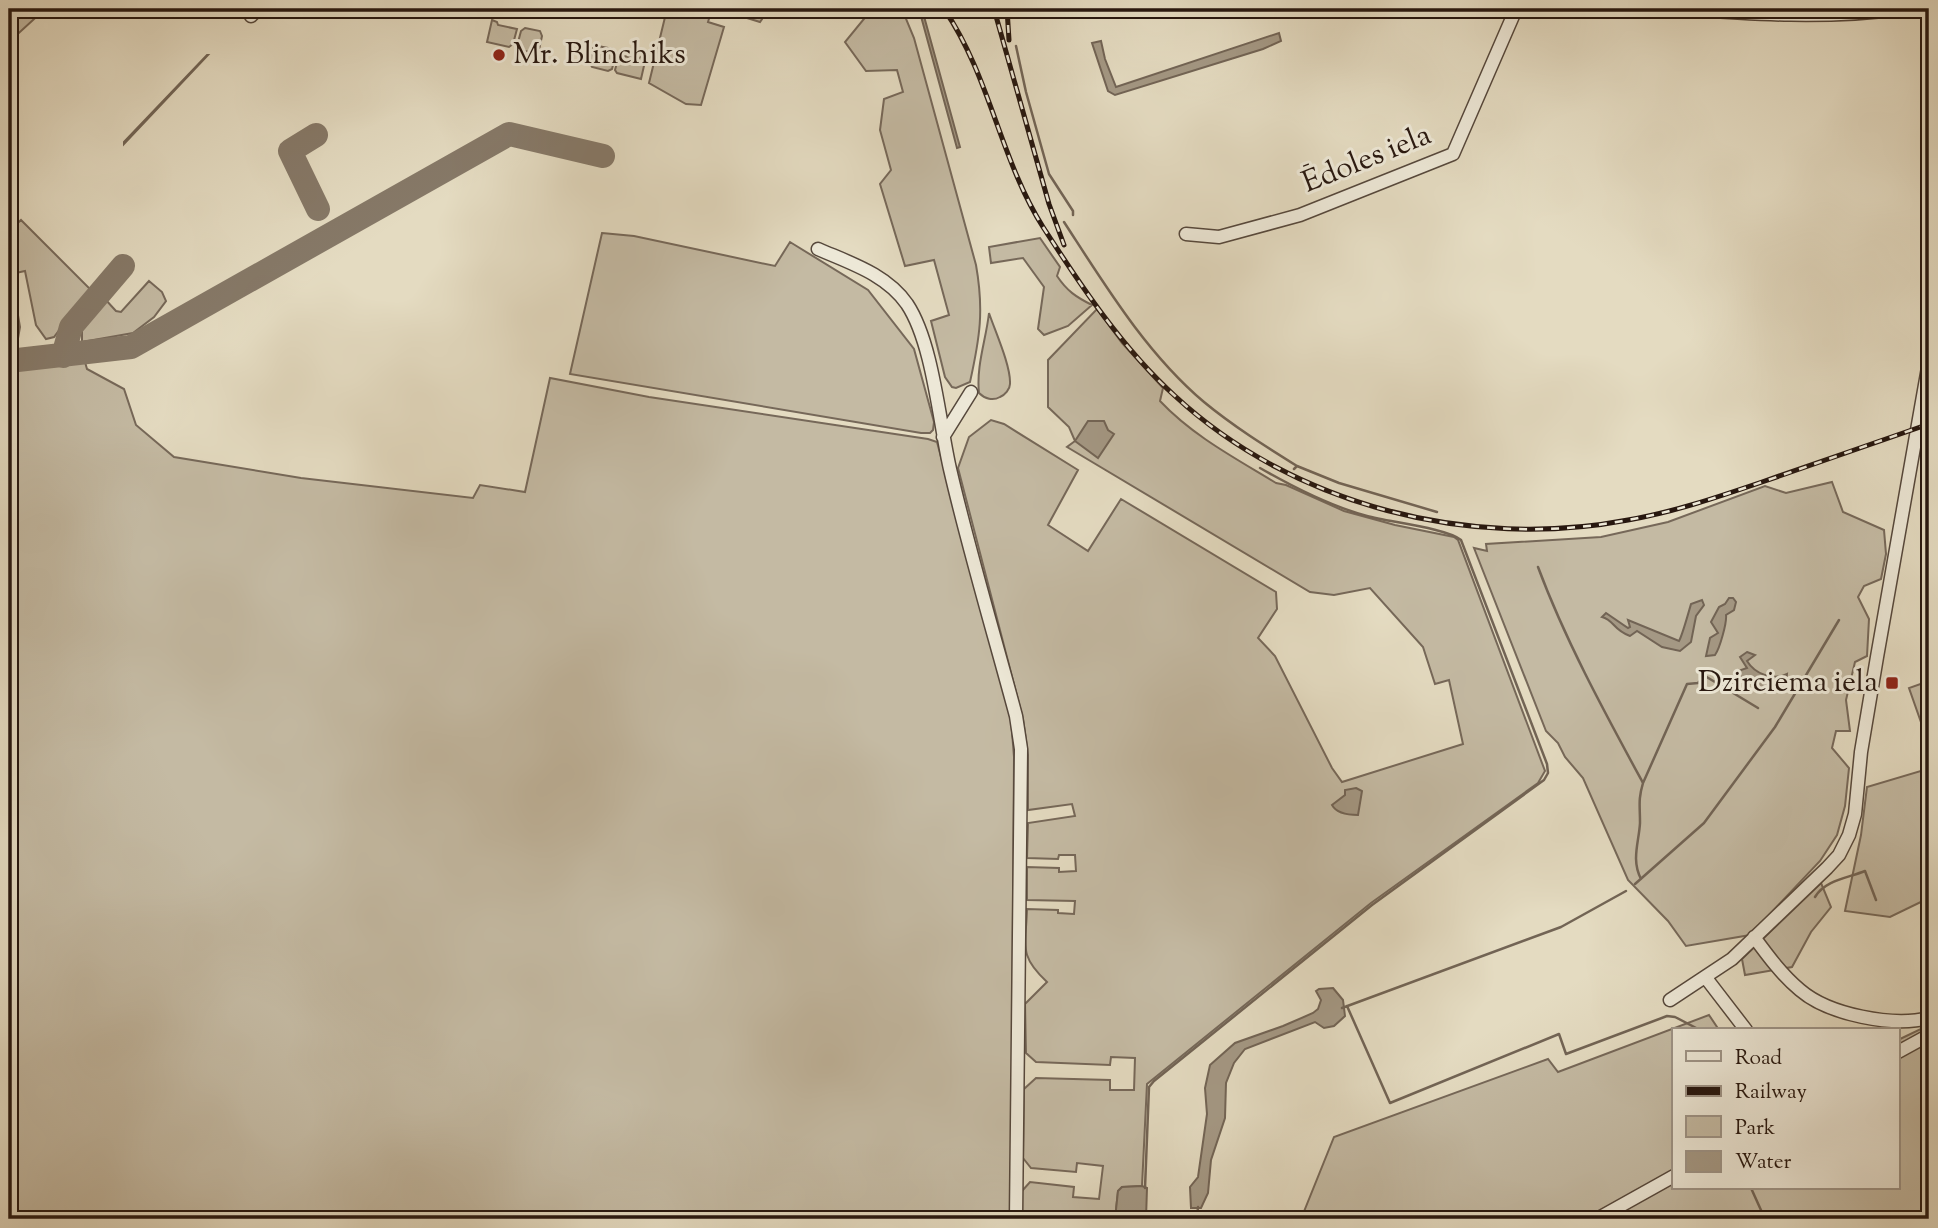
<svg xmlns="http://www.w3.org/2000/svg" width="1938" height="1228" font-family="'Sorts Mill Goudy',serif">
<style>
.green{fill:#c4baa3;stroke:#766859;stroke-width:2}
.water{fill:#a49884;stroke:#726455;stroke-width:2}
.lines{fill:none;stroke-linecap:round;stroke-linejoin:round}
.stream{stroke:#726455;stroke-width:2.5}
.taxiway{stroke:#867968;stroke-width:24}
.minor-casing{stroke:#56483c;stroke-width:15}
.minor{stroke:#ede8d7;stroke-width:12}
.rail-casing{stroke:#27170f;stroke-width:5}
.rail{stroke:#ede8d7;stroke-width:2.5;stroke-dasharray:8;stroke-linecap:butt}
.poi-dot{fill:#8f2418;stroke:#ede8d7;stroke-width:2.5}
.labels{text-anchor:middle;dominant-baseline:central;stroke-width:6;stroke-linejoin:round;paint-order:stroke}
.poi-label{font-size:30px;fill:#27170f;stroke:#ede8d7;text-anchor:start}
.street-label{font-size:30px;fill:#27170f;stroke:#ede8d7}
</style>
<rect width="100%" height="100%" fill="#e4dbc1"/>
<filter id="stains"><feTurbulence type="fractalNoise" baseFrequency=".00286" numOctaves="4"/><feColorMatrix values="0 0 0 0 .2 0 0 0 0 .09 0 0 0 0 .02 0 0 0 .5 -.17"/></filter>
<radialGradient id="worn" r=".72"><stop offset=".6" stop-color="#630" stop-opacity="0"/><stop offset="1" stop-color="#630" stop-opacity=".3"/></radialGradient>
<path class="green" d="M 9,9 L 45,9 L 9,42 Z
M 667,9 L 712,9 L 708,22 L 724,27 L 701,105 L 686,104 L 649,83 Z
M 718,9 L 769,9 L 760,22 Z
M 872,9 L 880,9 L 891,14 L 902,9 L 914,38 L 976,265 C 984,310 980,337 970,382 L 956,388 L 952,387 L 945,377 L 931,321 L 949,315 L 934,260 L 905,266 L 880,184 L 891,170 L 880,130 L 884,99 L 903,92 L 897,70 L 866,71 L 845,42 Z
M 492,20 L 497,22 L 498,25 L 517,29 L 513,44 L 509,47 L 487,42 Z
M 525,28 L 540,31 L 542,36 L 539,50 L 534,53 L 520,50 L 517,46 L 521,31 Z
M 598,46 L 613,49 L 616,54 L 612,69 L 608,71 L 592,67 L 590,63 L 593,48 Z
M 619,55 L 638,59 L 642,56 L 646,57 L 641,79 L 617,73 L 615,70 Z
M 21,220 L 90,289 L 54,337 L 46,339 L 36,325 L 25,271 L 11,274 L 20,327 L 17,344 L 9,351 L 9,231 Z
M 602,233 L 634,236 L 775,266 L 790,242 L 868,290 L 914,349 L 934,422 L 933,430 L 930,433 L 921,433 L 570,374 Z
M 1040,238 L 1060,267 L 1057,276 C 1067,291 1076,297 1092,305 L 1068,326 L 1044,335 L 1038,329 L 1044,287 L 1023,258 L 991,263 L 989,247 Z
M 149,281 L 162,292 L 166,301 L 154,317 L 133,333 L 82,342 L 82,325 L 105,299 L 116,311 L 121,312 Z
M 1097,309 L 1122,343 L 1163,388 L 1160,401 C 1193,436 1235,458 1276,483 L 1286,485 L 1344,511 L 1395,525 L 1454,537 L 1458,540 L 1545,771 L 1538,783 L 1371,903 L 1147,1084 L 1142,1186 L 1122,1187 L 1118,1191 L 1115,1219 L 1022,1219 L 1022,1191 L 1030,1182 L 1074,1187 L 1073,1197 L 1099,1199 L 1103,1166 L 1077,1163 L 1076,1172 L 1031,1168 L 1023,1158 L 1024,1089 L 1036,1078 L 1110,1080 L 1110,1090 L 1134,1090 L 1135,1058 L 1111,1057 L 1110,1065 L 1036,1062 L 1026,1053 L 1025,1004 L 1047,982 C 1018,955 1026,946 1027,909 L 1058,910 L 1058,913 L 1074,914 L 1075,901 L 1027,900 L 1027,867 L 1059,868 L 1059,872 L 1076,871 L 1075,855 L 1059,855 L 1058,859 L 1027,858 L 1028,823 L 1075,816 L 1072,804 L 1028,810 L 1028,755 L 1023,719 L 958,468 L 969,437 L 991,420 L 1004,424 L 1078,470 L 1048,525 L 1088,551 L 1121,499 L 1276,592 L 1277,609 L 1258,638 L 1275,656 L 1332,768 L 1342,782 L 1463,744 L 1449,680 L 1435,684 L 1423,647 L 1370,588 L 1334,595 L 1310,592 L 1067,447 L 1075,441 L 1069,427 L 1048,407 L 1048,360 Z
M 989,313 C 995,331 1011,366 1010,384 C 1010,389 1005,395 1000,397 C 993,401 985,399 979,393 C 976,366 986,340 989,313 Z
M 85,362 L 87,369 L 124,389 L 136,425 L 174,457 L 301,478 L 473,498 L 480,485 L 525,492 L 550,378 L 649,397 L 928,439 L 937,442 L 1011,719 L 1014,757 L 1011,1219 L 9,1219 L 9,370 Z
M 1832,482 L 1843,512 L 1884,530 L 1886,554 L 1881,579 L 1864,586 L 1858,597 L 1869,619 L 1867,656 L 1855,662 L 1846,700 L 1850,731 L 1836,731 L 1832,748 L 1849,768 L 1845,806 L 1837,835 L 1820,861 L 1750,935 L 1686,946 L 1668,921 L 1628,880 L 1583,778 L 1565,757 L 1558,743 L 1546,731 L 1474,548 L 1487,551 L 1486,544 L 1601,537 L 1668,522 L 1765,486 L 1786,493 Z
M 1929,681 L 1929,745 L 1909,688 Z
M 1929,754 L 1929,898 L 1890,917 L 1845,911 L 1861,835 L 1867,787 L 1921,771 Z
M 1821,883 L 1831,907 L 1811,932 L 1792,967 L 1745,975 L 1742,959 Z
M 1709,1015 L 1719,1030 L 1674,1030 L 1674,1188 L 1898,1188 L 1898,1040 L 1929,1025 L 1929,1219 L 1301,1219 L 1334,1137 L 1548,1059 L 1558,1072 Z"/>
<path class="water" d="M 919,9 L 922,9 L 960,147 L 957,148 Z
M 1279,33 L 1281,41 L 1263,49 L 1115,95 L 1108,91 L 1092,43 L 1101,41 L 1105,59 L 1116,87 Z
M 207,55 L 208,55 L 124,144 L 124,142 Z
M 1088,421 L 1104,421 L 1108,430 L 1114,434 L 1098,458 L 1075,441 Z
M 1729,598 L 1733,598 L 1736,602 L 1734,610 L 1726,615 C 1727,622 1720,648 1715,655 L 1706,656 L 1710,638 L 1718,633 L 1711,622 L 1719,607 L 1725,604 Z
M 1702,600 L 1704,605 L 1696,616 L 1691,642 L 1680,651 L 1662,647 L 1637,631 L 1630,636 C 1613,630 1614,620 1602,617 L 1606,613 L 1628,628 L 1630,627 L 1628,620 L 1679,641 C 1682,636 1689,611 1691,604 Z
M 1747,652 L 1755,655 L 1747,661 C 1755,674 1773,681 1787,674 L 1786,685 C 1770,697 1753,685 1740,676 L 1738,671 L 1747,668 L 1740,657 Z
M 1356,788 L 1362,791 L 1358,815 C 1349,815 1337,814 1332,805 L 1345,795 L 1345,790 Z
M 1333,988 L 1343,1000 L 1345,1016 L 1334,1026 L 1324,1028 L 1315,1022 L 1245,1049 L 1234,1063 L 1226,1083 L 1225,1118 L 1211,1160 L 1208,1193 L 1201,1208 L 1191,1208 L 1190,1187 L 1198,1177 L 1207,1114 L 1205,1088 L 1210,1065 L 1235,1043 L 1283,1026 L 1313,1013 L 1318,1009 L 1321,1000 L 1316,991 L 1319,989 Z
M 1142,1186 L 1147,1188 L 1146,1219 L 1115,1219 L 1118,1191 L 1122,1187 Z"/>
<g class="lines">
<path class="stream" d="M 1016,46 L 1026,92 L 1049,174 L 1073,211 L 1073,215
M 1064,222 C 1105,285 1146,353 1204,402 C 1233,426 1265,446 1297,466
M 1294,469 L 1297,466 L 1339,483 L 1437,512
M 1538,567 C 1566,642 1605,713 1643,783 C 1638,800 1640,805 1640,823 C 1639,842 1631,860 1641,879
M 1643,783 L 1687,684 L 1698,683 L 1705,676 L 1758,708
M 1635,884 L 1704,823 L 1775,727 L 1839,620
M 1815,897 C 1825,880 1848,878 1865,871 L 1876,900
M 1347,1006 L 1390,1103 L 1559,1034 L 1566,1054 L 1667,1016 L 1675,1017 L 1700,1030
M 1342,1008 L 1561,927 L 1626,891
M 1145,1188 L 1149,1087 L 1154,1081 L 1372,905 L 1544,780 L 1548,773 L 1547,764 L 1461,540 C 1447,528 1388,522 1367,516 C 1330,506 1293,487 1260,468
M 1751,1188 L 1765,1219
M 1197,1219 L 1198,1207"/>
<path class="taxiway" d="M 316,135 L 290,151 L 318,209
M 63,356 L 71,327 L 123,266
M 9,361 L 131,347 L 509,134 L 603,156"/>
<g class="minor-casing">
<path id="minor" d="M 1682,9 C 1754,14 1826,19 1899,9
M 251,16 L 258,9
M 1186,234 L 1219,237 L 1300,215 L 1453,154 L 1516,9
M 818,249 C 850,263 886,274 907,304 C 933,343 939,421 950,469 C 969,551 994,634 1016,716 L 1021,749 L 1016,1219
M 943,437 L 971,392
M 1754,937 C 1768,956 1782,975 1800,990 C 1829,1015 1893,1027 1929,1018
M 1706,978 L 1746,1030
M 1670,1000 L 1732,959 L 1827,868 L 1839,855 L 1849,835 L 1855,814 L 1861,752 L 1877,657 L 1929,362
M 1898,1052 L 1929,1035
M 1597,1219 L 1674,1176"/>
</g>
<use href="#minor" class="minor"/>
<g class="rail-casing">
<path id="rail" d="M 944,9 C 990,76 1000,159 1043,227 C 1081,286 1123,349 1175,396 C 1294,506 1471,550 1628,520 C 1674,512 1718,497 1762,482 C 1818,463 1873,443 1929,424
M 994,9 L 1049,204 L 1064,245
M 1007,9 L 1009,40"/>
</g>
<use href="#rail" class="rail"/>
</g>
<g class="poi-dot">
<circle cx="499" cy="55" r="7"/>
<rect x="1885" y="676" width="14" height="14" rx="3.5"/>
</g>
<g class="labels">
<g class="poi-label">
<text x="513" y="55">Mr. Blinchiks</text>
<text x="1878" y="683" text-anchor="end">Dzirciema iela</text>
</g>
<g class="street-label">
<text transform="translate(1367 160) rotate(-22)">Ēdoles iela</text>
</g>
</g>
<rect width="1938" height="1228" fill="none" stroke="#e4dbc1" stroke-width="35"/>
<rect x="10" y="10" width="1917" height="1207" fill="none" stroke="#27170f" stroke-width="3.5"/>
<rect x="18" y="18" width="1903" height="1193" fill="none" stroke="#27170f" stroke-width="2"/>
<rect x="1672" y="1028" width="228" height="161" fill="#ede8d7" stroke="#9e9487" stroke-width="2"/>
<rect x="1686" y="1051" width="35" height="10" fill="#ede8d7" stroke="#9e9487" stroke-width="2"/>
<text x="1735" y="1064" font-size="21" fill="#27170f">Road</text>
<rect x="1686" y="1086" width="35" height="10" fill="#27170f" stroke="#9e9487" stroke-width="2"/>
<text x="1735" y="1098" font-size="21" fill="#27170f">Railway</text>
<rect x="1686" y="1116" width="35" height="21" fill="#c4baa3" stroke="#9e9487" stroke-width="2"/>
<text x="1735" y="1134" font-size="21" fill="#27170f">Park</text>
<rect x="1686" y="1151" width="35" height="21" fill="#a49884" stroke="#9e9487" stroke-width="2"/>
<text x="1735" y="1168" font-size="21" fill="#27170f">Water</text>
<rect width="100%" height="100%" filter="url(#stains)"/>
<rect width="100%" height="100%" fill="url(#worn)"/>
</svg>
